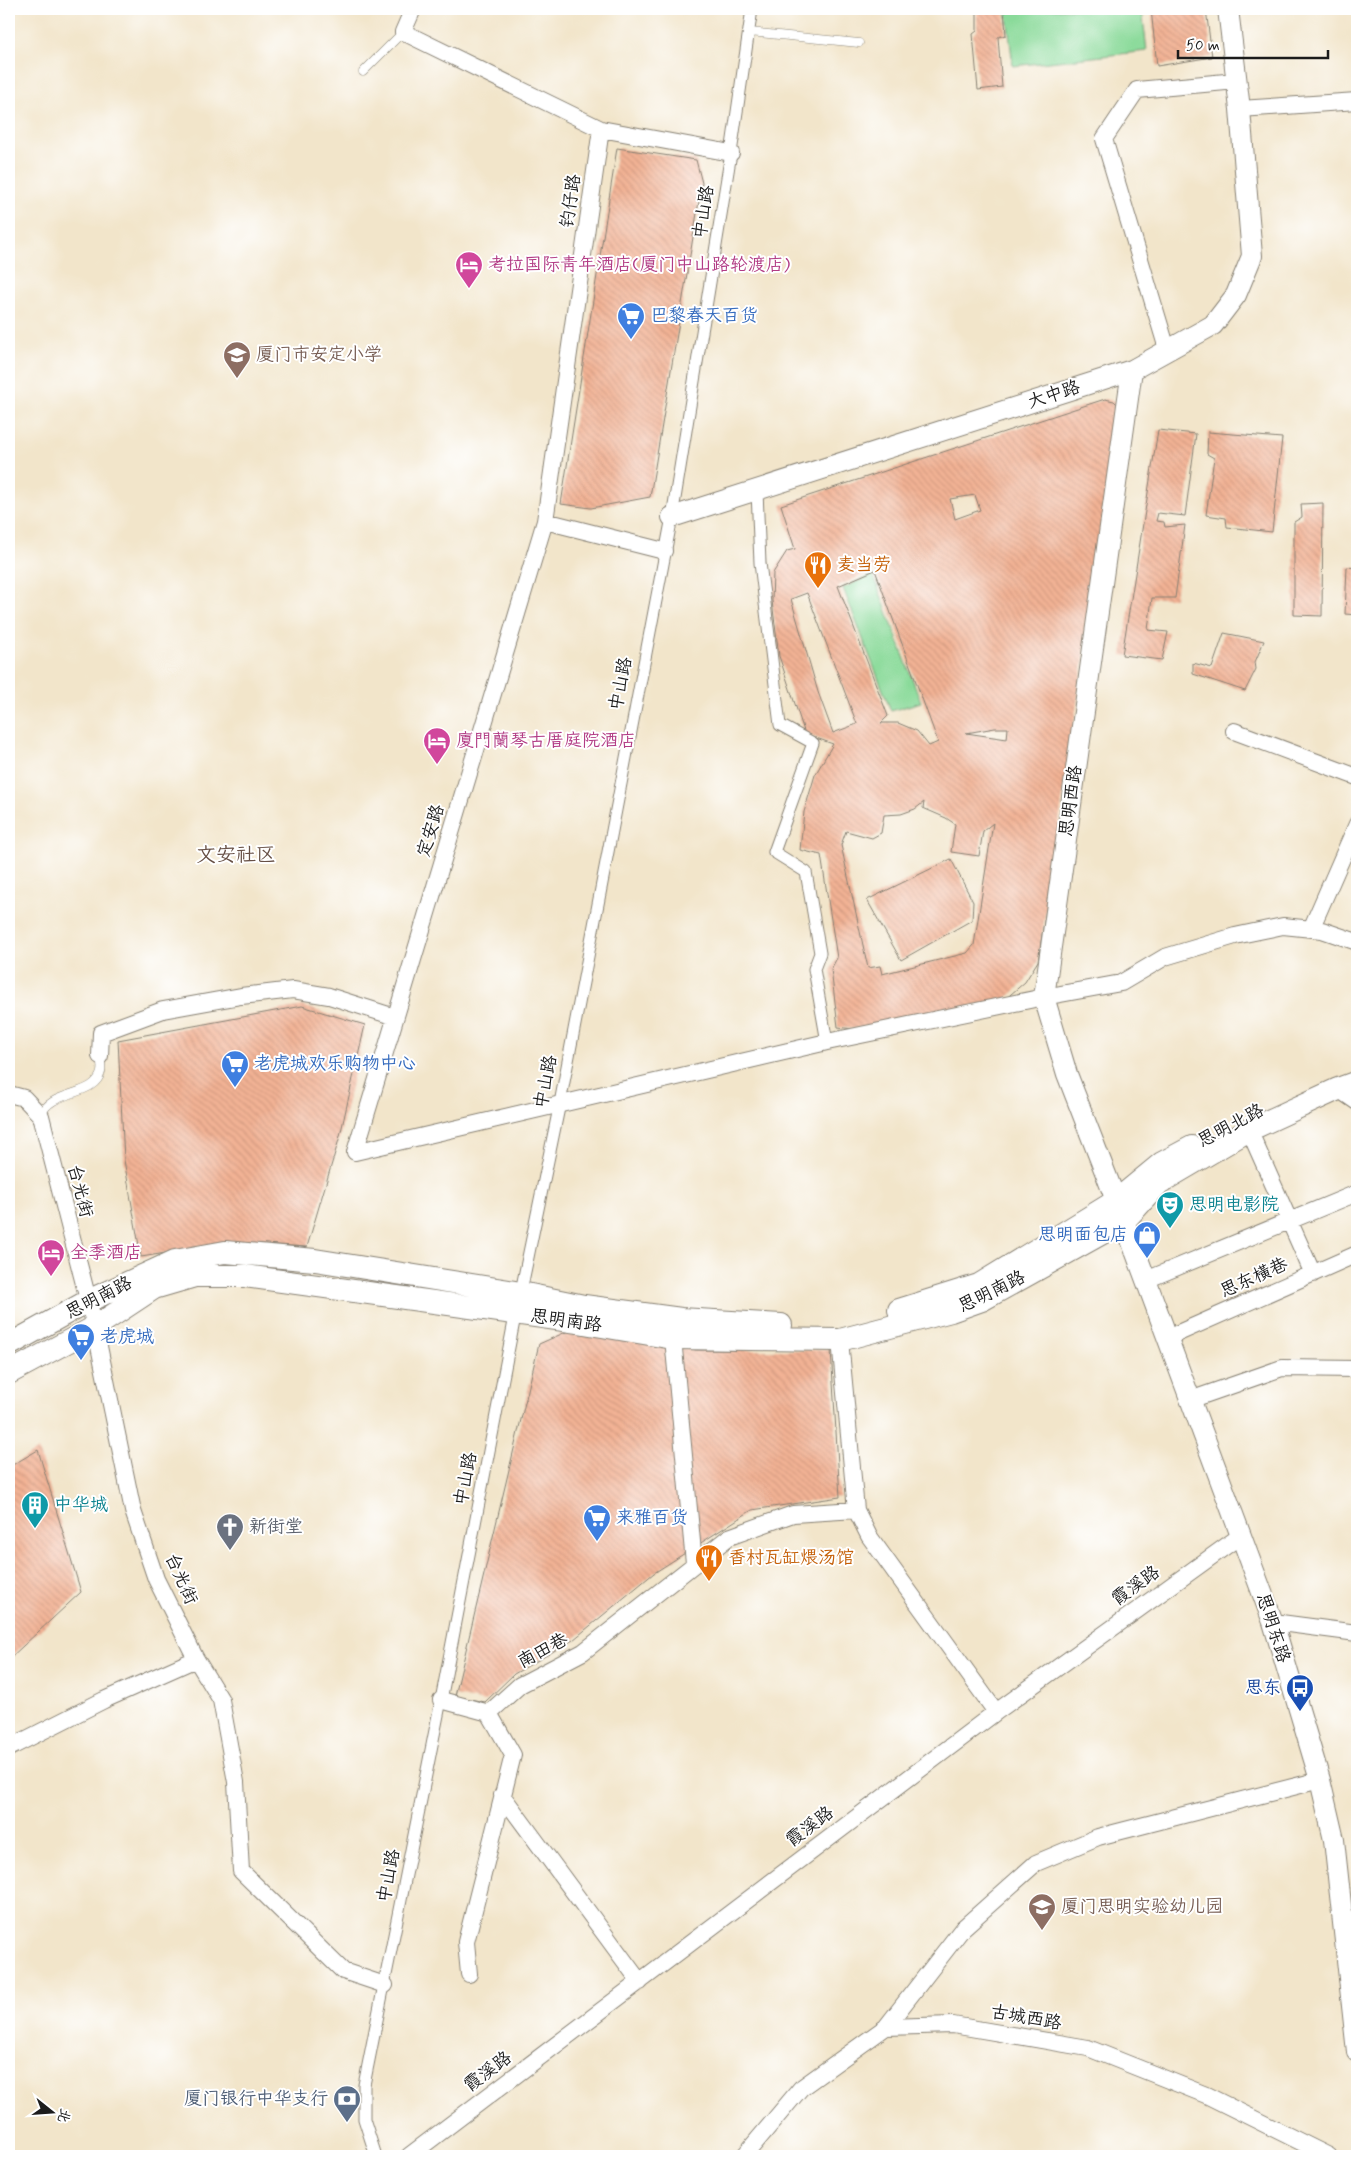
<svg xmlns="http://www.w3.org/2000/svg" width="1366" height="2165" font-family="Mynerve,'LXGW WenKai TC',sans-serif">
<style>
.park{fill:#8ada9a;stroke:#537b5b}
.building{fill:url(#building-back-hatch);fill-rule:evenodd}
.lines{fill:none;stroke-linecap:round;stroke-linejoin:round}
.service-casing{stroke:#878073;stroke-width:9}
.pedestrian-casing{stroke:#878073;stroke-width:13}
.minor-casing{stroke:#878073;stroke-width:18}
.tertiary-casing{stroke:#878073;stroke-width:22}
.secondary-casing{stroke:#878073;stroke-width:24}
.service{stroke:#fff;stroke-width:8}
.pedestrian{stroke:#fff;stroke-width:11}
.minor{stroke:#fff;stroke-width:16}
.tertiary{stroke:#fff;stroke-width:20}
.secondary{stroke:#fff;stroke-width:22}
.labels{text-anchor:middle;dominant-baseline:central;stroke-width:4;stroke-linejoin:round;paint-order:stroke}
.street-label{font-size:18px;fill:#1c1c1c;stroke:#fff}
.hotel-label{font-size:18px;fill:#b23c85;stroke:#fff;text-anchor:start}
.shop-label{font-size:18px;fill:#366cbe;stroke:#fff;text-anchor:start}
.education-label{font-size:18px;fill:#785e54;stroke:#fff;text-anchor:start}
.food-label{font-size:18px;fill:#c56008;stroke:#fff;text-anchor:start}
.culture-label{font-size:18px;fill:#0d838f;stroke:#fff;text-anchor:start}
.worship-label{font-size:18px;fill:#5b616d;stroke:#fff;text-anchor:start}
.transit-label{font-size:18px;fill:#164399;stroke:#fff;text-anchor:end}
.service-label{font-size:18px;fill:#4e5e75;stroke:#fff;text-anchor:end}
.quarter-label{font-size:20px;fill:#675046;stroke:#fff}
</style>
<defs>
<pattern id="building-back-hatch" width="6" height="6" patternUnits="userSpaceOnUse" patternTransform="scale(1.25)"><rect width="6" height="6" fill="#f2b294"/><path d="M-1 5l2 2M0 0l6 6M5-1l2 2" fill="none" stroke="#cf987f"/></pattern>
</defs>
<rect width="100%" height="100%" fill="#fff"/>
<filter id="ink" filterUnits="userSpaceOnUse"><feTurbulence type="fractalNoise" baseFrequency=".02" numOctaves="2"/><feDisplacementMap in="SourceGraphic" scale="10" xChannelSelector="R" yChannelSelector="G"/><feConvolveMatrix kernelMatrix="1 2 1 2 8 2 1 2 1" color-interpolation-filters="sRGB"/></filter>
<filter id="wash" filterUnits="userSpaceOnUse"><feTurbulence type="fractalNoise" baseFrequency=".0096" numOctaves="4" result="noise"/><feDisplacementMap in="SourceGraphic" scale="20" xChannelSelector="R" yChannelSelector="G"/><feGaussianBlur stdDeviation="1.12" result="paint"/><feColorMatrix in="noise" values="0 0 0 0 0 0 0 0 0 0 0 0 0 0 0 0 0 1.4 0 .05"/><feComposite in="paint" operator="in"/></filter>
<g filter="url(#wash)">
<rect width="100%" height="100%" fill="#f2e5ca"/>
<path class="park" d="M 1006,9 L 1142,9 L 1147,51 L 1013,66 Z
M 873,574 L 921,702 L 891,711 L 843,588 Z"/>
<g id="blocks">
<path class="building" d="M 977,9 L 1004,9 L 1006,35 L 998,37 L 1002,87 L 978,90 L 973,34 L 977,31 Z
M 1151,9 L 1206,9 L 1212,57 L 1157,66 Z
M 617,148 L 696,160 L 702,183 L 650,497 L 591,508 L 561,504 Z
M 1105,399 L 1114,401 L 1119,406 L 1121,414 L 1038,961 L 1025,982 L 1003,1001 L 853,1029 L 838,1027 L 831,969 L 837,958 L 821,855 L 800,850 L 804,812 L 815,775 L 833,744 L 805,734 L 779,656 L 772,601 L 773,573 L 787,551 L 795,549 L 781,505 ZM 975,495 L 980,510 L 955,519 L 950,499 ZM 875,570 L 938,742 L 929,746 L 917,731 L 898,723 L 881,723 L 888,716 L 838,586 ZM 807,593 L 857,724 L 833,733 L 818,692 L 791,599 ZM 995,728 L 1008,728 L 1007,739 L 966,733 ZM 924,802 L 923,808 L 946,818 L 955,824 L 951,852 L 979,856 L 983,831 L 993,823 L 974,945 L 967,953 L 882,974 L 880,966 L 868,968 L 841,845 L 846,831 L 872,838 L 881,833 L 884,815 L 901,814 L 915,809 Z
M 1158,430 L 1196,434 L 1185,516 L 1158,513 L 1156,521 L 1164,522 L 1165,527 L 1185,525 L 1175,598 L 1152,598 L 1148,630 L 1168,632 L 1162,660 L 1122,655 Z
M 1208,432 L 1282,438 L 1272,532 L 1227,527 L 1226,518 L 1206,515 L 1214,458 L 1207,454 Z
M 1323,503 L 1322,616 L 1294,615 L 1294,522 L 1302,517 L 1301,504 Z
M 1347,567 L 1357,568 L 1357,615 L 1345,614 Z
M 1224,633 L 1264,641 L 1255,662 L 1256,669 L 1245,691 L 1193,674 L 1193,663 L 1212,668 Z
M 951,859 L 973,902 L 972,920 L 901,960 L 867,900 Z
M 302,1006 L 365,1025 L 340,1136 L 307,1247 L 235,1242 L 141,1257 L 124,1160 L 118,1040 Z
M 575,1328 L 696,1350 L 831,1350 L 840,1497 L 752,1510 L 654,1573 L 573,1640 L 514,1674 L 485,1702 L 455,1696 L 539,1344 Z
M 38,1450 L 81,1592 L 9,1659 L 9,1467 Z"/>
</g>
</g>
<g filter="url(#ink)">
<use href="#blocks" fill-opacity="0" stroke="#878073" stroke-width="1"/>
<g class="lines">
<g class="service-casing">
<path id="service" d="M 749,32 L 859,43
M 363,72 L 403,32
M 41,1116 C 49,1089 95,1098 101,1072 C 102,1067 101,1061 100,1056"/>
</g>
<g class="pedestrian-casing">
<path id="pedestrian" d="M 757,491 L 760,563 L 780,725 L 813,743 L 774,852 L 806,872 L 820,953 L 814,969 L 827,1042
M 520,1296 L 560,1103 L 672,517 L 731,153 L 752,9
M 376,2156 L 364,2119 L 364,2085 L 441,1700 L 516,1311"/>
</g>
<g class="minor-casing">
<path id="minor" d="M 413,9 L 403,32 L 601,129 L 731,153
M 1240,109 L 1357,101
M 601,129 L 545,521 L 355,1152 L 827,1042 L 1044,997 L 1121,983 L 1165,957 L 1235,936 L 1283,926 L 1322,930 L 1357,942
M 1167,349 L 1104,139 L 1137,90 L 1237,81
M 545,521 L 664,551
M 1234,731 L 1357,777
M 1311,929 L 1357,824
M 100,1056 L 101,1033 L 163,1010 L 241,996 L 293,990 L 329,996 L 395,1017
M 1338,1089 L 1357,1102
M 9,1094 L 24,1098 L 41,1116 L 95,1327 L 133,1511 L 156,1579 L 196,1659 L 221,1700 L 236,1782 L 241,1871 L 343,1971 L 385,1985
M 1249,1130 L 1313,1274
M 1146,1280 L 1357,1193
M 673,1338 L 694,1563
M 1167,1338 L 1357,1254
M 840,1340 L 856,1510 L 869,1536 L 996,1712
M 1190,1400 L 1282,1368 L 1357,1369
M 1273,1622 L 1357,1633
M 441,1700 L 489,1713
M 9,1748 L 104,1700 L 196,1659
M 502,1795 L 640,1982
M 469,1974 L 466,1942 L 513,1755 L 489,1713 L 520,1685 L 583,1652 L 729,1537 L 793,1514 L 856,1510
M 886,2027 L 963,1928 L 1036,1863 L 1098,1837 L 1320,1780
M 409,2156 L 996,1712 L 1240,1536
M 744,2156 L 801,2088 L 886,2027 L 953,2025 L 1088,2048 L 1206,2095 L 1329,2156"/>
</g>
<g class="tertiary-casing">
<path id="tertiary" d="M 1132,370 L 1044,997 L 1067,1074 L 1124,1221 L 1273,1622 L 1320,1780 L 1334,1840 L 1357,2052
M 672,517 L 1132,370 L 1213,325 L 1236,295 L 1252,256 L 1240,109 L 1228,9"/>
</g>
<g class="secondary-casing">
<path id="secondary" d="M 899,1310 L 979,1285 L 1116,1201 L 1162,1163 L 1192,1147
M 9,1345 L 88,1301 L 175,1261 L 225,1252 L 315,1260 L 521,1293 L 584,1306 L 681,1319 L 781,1325
M 9,1373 L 95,1327 L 154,1288 L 195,1276 L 245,1276 L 578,1322 L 673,1338 L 840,1340 L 951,1311 L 982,1300 L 1124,1221 L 1159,1183 L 1249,1130 L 1338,1089 L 1357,1082"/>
</g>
<use href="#service" class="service"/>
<use href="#pedestrian" class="pedestrian"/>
<use href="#minor" class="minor"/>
<use href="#tertiary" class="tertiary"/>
<use href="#secondary" class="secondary"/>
</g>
</g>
<defs>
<g id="hotel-pin" transform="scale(1.4375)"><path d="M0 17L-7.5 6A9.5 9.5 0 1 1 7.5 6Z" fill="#d1479c" stroke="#fff"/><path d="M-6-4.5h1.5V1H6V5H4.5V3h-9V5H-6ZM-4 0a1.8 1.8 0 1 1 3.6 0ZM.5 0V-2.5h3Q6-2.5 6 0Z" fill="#fff"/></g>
<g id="supermarket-pin" transform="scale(1.4375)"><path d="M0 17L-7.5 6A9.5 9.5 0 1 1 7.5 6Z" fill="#3f7fe0" stroke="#fff"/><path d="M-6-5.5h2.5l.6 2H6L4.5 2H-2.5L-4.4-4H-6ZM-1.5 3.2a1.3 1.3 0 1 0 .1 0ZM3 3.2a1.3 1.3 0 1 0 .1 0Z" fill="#fff"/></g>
<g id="school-pin" transform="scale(1.4375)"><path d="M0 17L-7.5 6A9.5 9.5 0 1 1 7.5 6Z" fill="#8d6e63" stroke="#fff"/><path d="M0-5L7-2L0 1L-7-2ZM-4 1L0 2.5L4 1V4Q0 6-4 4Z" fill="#fff"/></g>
<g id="restaurant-pin" transform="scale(1.4375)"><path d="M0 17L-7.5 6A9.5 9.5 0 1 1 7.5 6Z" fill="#e8710a" stroke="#fff"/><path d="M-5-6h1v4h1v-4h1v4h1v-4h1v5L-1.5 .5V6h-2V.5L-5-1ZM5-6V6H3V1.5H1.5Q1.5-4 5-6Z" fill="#fff"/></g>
<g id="theatre-pin" transform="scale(1.4375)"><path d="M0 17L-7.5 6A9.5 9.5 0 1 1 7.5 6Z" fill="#0f9aa8" stroke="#fff"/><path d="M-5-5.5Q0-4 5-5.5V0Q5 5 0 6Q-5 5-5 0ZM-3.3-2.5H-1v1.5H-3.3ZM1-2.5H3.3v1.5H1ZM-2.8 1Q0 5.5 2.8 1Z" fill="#fff"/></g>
<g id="shop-pin" transform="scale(1.4375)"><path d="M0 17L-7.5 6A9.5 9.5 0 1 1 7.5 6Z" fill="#3f7fe0" stroke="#fff"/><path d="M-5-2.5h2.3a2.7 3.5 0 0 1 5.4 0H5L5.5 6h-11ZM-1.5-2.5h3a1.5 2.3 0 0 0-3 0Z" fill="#fff"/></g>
<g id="building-pin" transform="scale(1.4375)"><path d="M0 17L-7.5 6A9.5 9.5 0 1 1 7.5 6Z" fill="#0f9aa8" stroke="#fff"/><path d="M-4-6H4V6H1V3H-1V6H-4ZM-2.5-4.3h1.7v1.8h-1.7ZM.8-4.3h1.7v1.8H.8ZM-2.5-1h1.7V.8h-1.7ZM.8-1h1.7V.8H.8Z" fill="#fff"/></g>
<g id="church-pin" transform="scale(1.4375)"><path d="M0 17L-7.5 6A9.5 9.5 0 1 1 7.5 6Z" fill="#6b7280" stroke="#fff"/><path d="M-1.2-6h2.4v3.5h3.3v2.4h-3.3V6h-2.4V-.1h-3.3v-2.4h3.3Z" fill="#fff"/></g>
<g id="bus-pin" transform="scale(1.4375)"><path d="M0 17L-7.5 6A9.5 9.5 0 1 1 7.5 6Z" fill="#1a4fb4" stroke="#fff"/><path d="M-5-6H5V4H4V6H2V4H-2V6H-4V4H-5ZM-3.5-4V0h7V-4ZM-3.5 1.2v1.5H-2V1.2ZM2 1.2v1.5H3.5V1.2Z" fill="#fff"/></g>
<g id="bank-pin" transform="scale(1.4375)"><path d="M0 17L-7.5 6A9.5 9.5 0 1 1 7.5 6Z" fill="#5c6f8a" stroke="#fff"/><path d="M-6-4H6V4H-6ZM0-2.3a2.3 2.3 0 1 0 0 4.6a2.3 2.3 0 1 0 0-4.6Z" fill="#fff"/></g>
</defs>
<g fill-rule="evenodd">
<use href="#hotel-pin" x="469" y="265"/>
<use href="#supermarket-pin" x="631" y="316"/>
<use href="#school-pin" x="237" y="355"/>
<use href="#restaurant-pin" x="818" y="565"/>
<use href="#hotel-pin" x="437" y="741"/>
<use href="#supermarket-pin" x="235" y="1064"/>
<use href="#theatre-pin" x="1170" y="1205"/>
<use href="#shop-pin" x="1147" y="1235"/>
<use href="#hotel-pin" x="51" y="1253"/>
<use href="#supermarket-pin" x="81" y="1337"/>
<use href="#building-pin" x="35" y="1505"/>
<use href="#supermarket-pin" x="597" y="1518"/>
<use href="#church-pin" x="230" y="1527"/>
<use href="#restaurant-pin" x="709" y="1558"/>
<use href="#bus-pin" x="1300" y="1688"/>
<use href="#school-pin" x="1042" y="1907"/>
<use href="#bank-pin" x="347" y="2099"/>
</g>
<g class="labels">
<g class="street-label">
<text transform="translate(571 201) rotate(-82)">钓仔路</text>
<text transform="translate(704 212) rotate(-81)">中山路</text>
<text transform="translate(1054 395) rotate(-18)">大中路</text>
<text transform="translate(621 684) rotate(-79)">中山路</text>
<text transform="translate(1071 801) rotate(-82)">思明西路</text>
<text transform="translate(431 831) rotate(-73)">定安路</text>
<text transform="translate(546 1082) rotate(-79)">中山路</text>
<text transform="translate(1231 1126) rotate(-28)">思明北路</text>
<text transform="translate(80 1191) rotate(76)">台光街</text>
<text transform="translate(1254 1278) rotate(-24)">思东横巷</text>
<text transform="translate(992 1292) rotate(-26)">思明南路</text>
<text transform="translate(99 1298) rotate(-27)">思明南路</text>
<text transform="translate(566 1321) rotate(8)">思明南路</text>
<text transform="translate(466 1479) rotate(-79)">中山路</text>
<text transform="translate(181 1579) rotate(66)">台光街</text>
<text transform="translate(1136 1586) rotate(-36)">霞溪路</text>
<text transform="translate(1273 1628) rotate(72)">思明东路</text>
<text transform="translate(543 1651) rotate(-28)">南田巷</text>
<text transform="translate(810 1827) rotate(-37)">霞溪路</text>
<text transform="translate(389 1876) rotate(-79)">中山路</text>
<text transform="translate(1026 2018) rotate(10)">古城西路</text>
<text transform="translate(488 2072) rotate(-37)">霞溪路</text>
</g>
<g class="hotel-label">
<text x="488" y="265">考拉国际青年酒店(厦门中山路轮渡店)</text>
<text x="456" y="741">廈門蘭琴古厝庭院酒店</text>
<text x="70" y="1253">全季酒店</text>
</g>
<g class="shop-label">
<text x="650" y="316">巴黎春天百货</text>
<text x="254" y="1064">老虎城欢乐购物中心</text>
<text x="1128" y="1235" text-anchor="end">思明面包店</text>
<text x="100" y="1337">老虎城</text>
<text x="616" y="1518">来雅百货</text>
</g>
<g class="education-label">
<text x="256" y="355">厦门市安定小学</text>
<text x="1061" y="1907">厦门思明实验幼儿园</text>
</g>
<g class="food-label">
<text x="837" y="565">麦当劳</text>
<text x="728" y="1558">香村瓦缸煨汤馆</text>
</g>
<g class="culture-label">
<text x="1189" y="1205">思明电影院</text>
<text x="54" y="1505">中华城</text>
</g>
<g class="worship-label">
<text x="249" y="1527">新街堂</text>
</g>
<g class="transit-label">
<text x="1281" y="1688">思东</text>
</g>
<g class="service-label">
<text x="328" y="2099">厦门银行中华支行</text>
</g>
<g class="quarter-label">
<text x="236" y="855">文安社区</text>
</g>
</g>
<rect width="1366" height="2165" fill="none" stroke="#fff" stroke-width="30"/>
<g transform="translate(52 2112) rotate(107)" stroke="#ffffff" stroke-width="4" paint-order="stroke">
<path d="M0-4L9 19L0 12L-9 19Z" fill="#1c1c1c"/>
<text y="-8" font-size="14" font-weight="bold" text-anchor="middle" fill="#1c1c1c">北</text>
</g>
<path d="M1178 50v8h150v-8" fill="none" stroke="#1c1c1c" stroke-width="2.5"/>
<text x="1186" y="50" font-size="15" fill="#1c1c1c" stroke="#ffffff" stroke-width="4" paint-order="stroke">50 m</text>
</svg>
